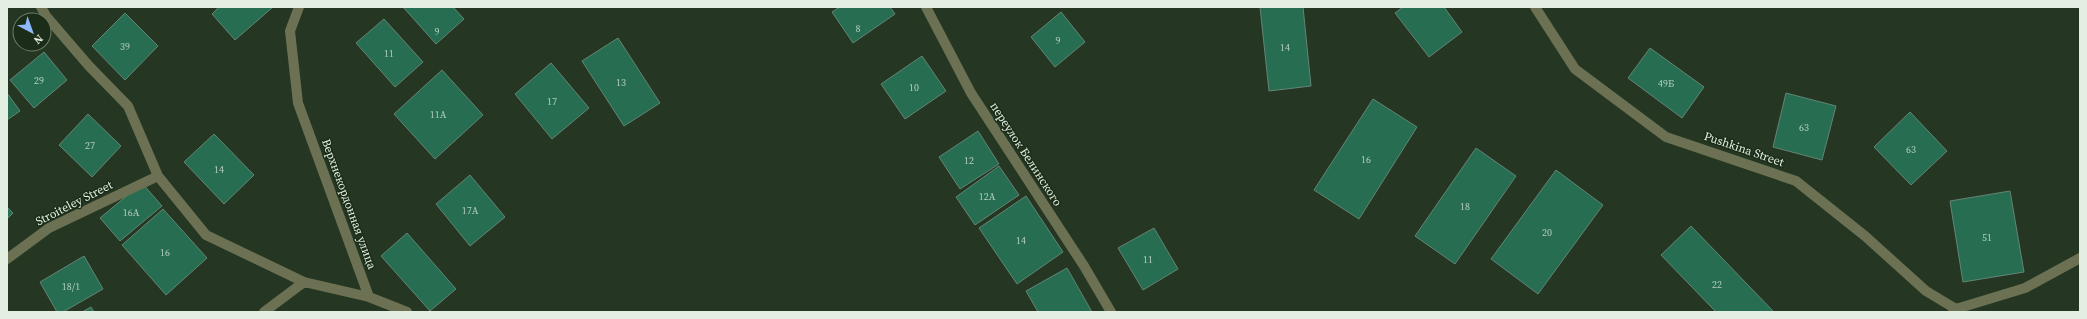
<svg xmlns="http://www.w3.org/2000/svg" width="2087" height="319" font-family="'Source Serif 4',serif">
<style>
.building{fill:#266d52;stroke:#648576}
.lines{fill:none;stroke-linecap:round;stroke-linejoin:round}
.minor{stroke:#6b7152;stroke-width:10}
.labels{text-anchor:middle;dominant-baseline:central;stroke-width:3;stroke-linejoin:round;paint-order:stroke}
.number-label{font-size:10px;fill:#b4cebd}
.street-label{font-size:12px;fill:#e3efe1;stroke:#1b2d18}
</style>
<rect width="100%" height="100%" fill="#253722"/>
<path class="building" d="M 219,7 L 273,7 L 235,40 L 212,14 Z
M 403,7 L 453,7 L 464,19 L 436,44 Z
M 840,7 L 890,7 L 895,14 L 853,43 L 832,12 Z
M 1260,7 L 1303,7 L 1311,86 L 1269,91 Z
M 1403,7 L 1444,7 L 1462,32 L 1429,57 L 1395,13 Z
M 1061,12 L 1085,42 L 1055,67 L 1031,37 Z
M 125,13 L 158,46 L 125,80 L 92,46 Z
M 384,19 L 423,62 L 395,87 L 356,43 Z
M 618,38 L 660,103 L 624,126 L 582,61 Z
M 1650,48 L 1704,87 L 1682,118 L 1628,78 Z
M 44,52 L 67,80 L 34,108 L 10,80 Z
M 922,56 L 946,91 L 905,119 L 881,84 Z
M 551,63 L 589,108 L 552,139 L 515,94 Z
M 442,70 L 483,115 L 435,159 L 394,114 Z
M 7,93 L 20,111 L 7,120 Z
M 1786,93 L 1836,106 L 1822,160 L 1773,147 Z
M 1373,99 L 1417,127 L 1359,219 L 1314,190 Z
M 1910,112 L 1947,151 L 1911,185 L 1874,147 Z
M 88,114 L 121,146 L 92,177 L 59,145 Z
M 978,131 L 999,164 L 960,189 L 939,157 Z
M 214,134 L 254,175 L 224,204 L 184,162 Z
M 1476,148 L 1516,176 L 1455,264 L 1415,236 Z
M 999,166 L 1019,195 L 975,225 L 956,197 Z
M 1556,170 L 1603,205 L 1538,294 L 1491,259 Z
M 470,175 L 505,217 L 470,246 L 436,204 Z
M 142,183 L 162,206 L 120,241 L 100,218 Z
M 2010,191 L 2024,272 L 1963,282 L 1950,201 Z
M 1026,196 L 1063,252 L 1017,284 L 979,228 Z
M 7,207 L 13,213 L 7,219 Z
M 163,209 L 207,258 L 166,295 L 122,245 Z
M 1691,226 L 1774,312 L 1716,312 L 1661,255 Z
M 1154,228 L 1178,269 L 1143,290 L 1118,248 Z
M 407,233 L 456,289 L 430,311 L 381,256 Z
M 84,256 L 103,289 L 63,312 L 57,312 L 40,282 Z
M 1067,268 L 1092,312 L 1038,312 L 1026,291 Z
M 91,307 L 94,312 L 82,312 Z"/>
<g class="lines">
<path class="minor" d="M 41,7 L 46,16 L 89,66 L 128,106 L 158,176 L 206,235 L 304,282
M 926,7 L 971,93 L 1084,266 L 1111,312
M 1535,7 L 1575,69 L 1666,137 L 1796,181 L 1865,236 L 1926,291 L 1956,309
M 7,259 L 49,228 L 158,176
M 369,297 L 407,312
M 264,312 L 304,282 L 369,297 L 298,103 L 290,31 L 299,7
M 1953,312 L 1956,309 L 2025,288 L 2080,258"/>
</g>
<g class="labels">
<g class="number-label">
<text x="858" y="28">8</text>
<text x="437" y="31">9</text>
<text x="1058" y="40">9</text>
<text x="125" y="46">39</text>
<text x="1285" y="47">14</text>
<text x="389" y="53">11</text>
<text x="39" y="80">29</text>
<text x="621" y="82">13</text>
<text x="1666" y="83">49Б</text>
<text x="914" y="87">10</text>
<text x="552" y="101">17</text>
<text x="438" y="114">11А</text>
<text x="1804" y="127">63</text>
<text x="90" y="145">27</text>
<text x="1911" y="149">63</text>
<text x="1366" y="159">16</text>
<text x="969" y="160">12</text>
<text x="219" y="169">14</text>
<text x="987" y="196">12А</text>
<text x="1465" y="206">18</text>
<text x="470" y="210">17А</text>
<text x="131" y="212">16А</text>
<text x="1547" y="232">20</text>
<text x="1987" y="237">51</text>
<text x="1021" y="240">14</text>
<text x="165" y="252">16</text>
<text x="1148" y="259">11</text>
<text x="1717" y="284">22</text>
<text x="71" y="286">18/1</text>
</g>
<g class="street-label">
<text transform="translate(1744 149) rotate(19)">Pushkina Street</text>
<text transform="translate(1026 154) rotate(57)">переулок Белинского</text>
<text transform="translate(74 203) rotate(-27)">Stroiteley Street</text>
<text transform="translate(349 204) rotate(70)">Верхнекордонная улица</text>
</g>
</g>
<rect width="2087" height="319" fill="none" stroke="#e3efe1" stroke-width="16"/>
<g transform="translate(32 32) rotate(139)"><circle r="19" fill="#1b2d18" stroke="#6b7b68"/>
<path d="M0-3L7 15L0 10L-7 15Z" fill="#90b8fd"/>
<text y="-6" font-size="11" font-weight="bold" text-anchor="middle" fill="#e3efe1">N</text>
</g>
</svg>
